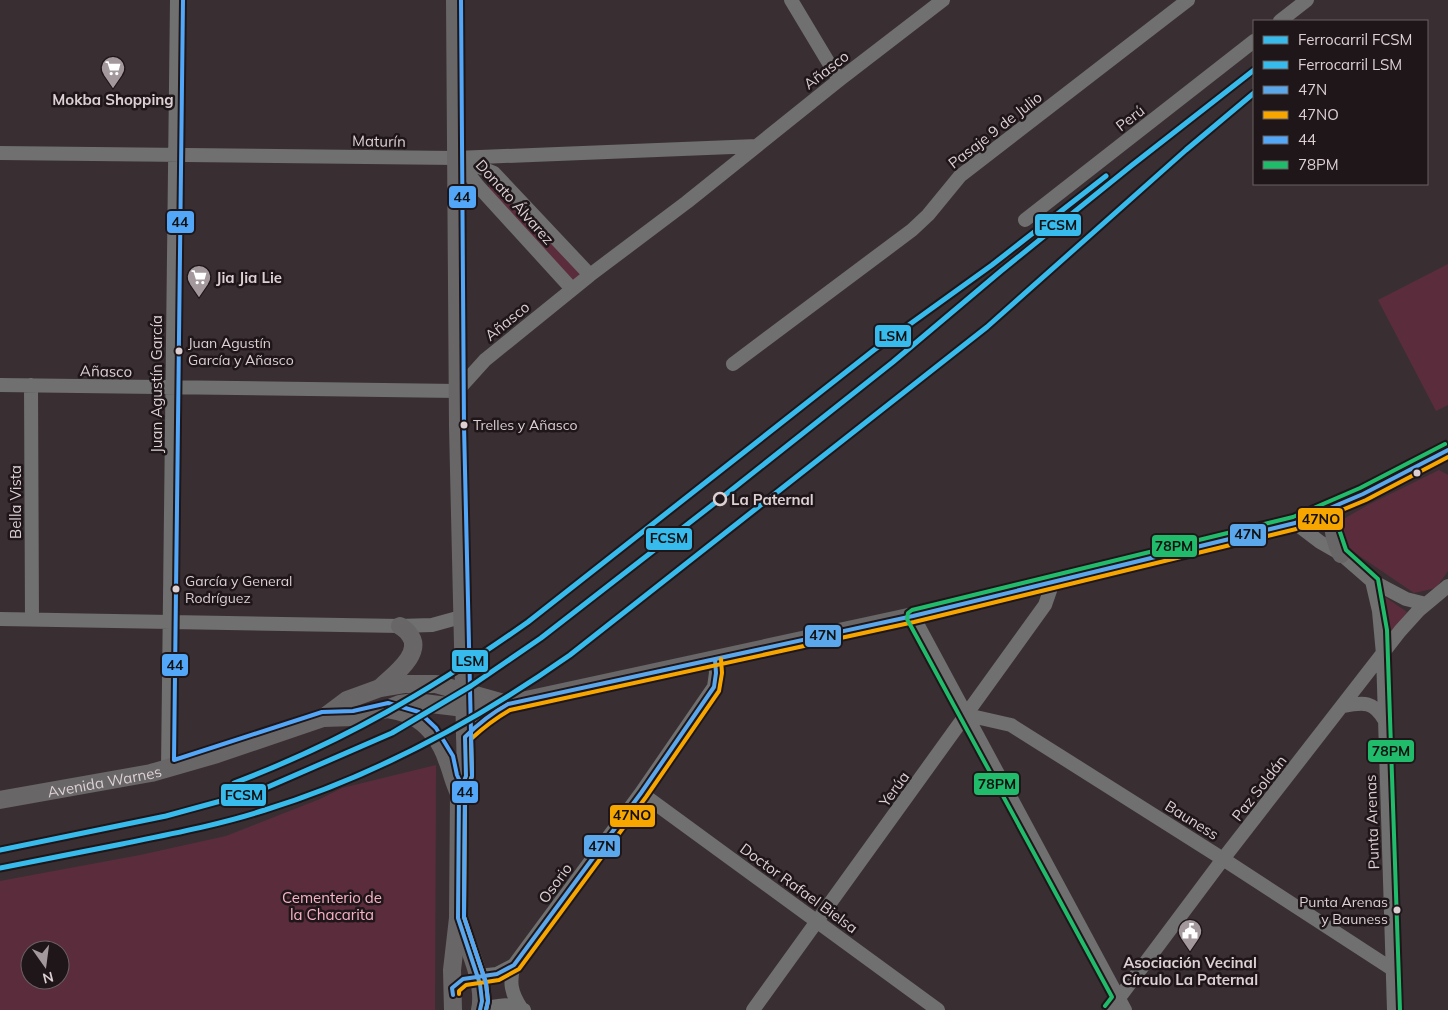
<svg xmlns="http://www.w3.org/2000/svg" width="1448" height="1010" font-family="Mulish,sans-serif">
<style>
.green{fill:#5b2d3c;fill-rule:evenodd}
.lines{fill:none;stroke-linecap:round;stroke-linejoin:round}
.minor{stroke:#6f706f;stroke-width:14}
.major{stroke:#696668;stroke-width:18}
.bus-1-casing{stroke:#1f1619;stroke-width:8}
.bus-2-casing{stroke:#1f1619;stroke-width:8}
.bus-3-casing{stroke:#1f1619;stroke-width:8}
.bus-4-casing{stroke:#1f1619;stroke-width:8}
.bus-1{stroke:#5aa8eb;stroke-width:4}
.bus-2{stroke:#f7a600;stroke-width:4}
.bus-3{stroke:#53a7f9;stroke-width:4}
.bus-4{stroke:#20bc6c;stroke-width:4}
.rail-1-casing{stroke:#1f1619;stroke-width:9}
.rail-2-casing{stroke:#1f1619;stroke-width:9}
.rail-1{stroke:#37bbed;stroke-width:5}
.rail-2{stroke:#37bbed;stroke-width:5}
.bus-dot{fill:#dcd0d3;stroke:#1f1619;stroke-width:2}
.stop-dot{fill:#1f1619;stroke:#dcd0d3;stroke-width:2.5}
.labels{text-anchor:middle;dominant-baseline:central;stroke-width:5;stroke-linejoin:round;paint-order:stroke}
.bus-label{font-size:14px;fill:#dcd0d3;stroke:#1f1619;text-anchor:start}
.street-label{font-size:15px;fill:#dcd0d3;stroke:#1f1619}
.poi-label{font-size:15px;font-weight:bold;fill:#dcd0d3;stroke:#1f1619}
.stop-label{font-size:15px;font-weight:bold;fill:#dcd0d3;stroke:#1f1619;text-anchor:start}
.park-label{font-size:15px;fill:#f8b2c6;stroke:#1f1619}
.line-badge{stroke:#1f1619;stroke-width:2}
.pale-badge-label{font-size:14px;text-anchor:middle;font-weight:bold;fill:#111}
</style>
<rect width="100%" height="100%" fill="#392f32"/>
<path class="green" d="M 496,181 L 590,275 L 572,289 L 487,191 L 489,186 Z
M 1448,264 L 1448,405 L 1436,411 L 1378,300 Z
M 1439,470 L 1448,475 L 1448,571 L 1436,588 L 1414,593 L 1345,546 L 1340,521 L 1368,505 Z
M 1382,595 L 1407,612 L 1388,637 Z
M 436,765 L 435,1010 L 0,1010 L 0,881 L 140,855 L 226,836 L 320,799 L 342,788 ZM 30,950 L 60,950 L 60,980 L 30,980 Z"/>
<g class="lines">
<path class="minor" d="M 791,0 L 839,80
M 1280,21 L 1307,0
M 0,153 L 456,158 L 757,146
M 457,159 L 478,186 L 572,289
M 462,160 L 494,173 L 590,275
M 1025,220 L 1254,41
M 733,364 L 912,230 L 928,215 L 960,176 L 1188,0
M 0,385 L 457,391 L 485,360 L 590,275 L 687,202 L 839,80 L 943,0
M 31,385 L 32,619
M 1295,523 L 1320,542 L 1341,554 L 1372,581 L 1406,599 L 1426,604
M 1372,581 L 1379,611 L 1383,654 L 1394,1010
M 913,616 L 1125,1010
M 0,619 L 400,626 L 432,625 L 461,617
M 1343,706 C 1364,702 1374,701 1385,721
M 967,715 L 1011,725 L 1223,859 L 1392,969
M 168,769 L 177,0
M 641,793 L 938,1010
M 514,965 C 509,982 511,993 521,1008
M 478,976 L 497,974 L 514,965 L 641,793 L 714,687 L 716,673 L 715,659
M 481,1009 C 494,1006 511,1002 524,1010
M 753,1010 L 1045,605 L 1053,582
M 1110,1010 L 1223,859 L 1400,631 L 1419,610 L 1448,586"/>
<g class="major">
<path d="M 1333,508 C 1331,525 1334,539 1341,554"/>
<path d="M 380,688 C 392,676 425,653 409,634 C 407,631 403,628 400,626"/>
<path d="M 387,709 C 397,711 409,713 417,719 C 431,728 442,744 447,760 C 452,772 453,781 459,793"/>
<path d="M 323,718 L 347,700 L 380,688 L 404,684 L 436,684 L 500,702"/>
<path d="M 465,737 L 484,718 L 501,708"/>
<path id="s1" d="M 0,800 L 151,773 L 217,754 L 323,718 L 354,717 L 387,709 L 400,704 L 415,702 L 464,708 L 508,704 L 913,616 L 1295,523 L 1363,494 L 1448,450"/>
<path d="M 459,921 C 468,947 486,983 480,1010"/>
<path d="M 453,1010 L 452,970 L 458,918 L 459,793 L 466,776 L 458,426 L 455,0"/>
</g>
<g class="bus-1-casing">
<path id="bus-1" d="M 453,995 L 452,988 L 463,979 L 497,974 L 514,965 L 641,793 L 714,687 L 716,673 L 715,659
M 480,1010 L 482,1001 L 480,984 L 458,918 L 459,793 L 466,776 L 465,737 C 478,724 492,713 508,704 L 913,616 L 1295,523 L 1363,494 L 1448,450"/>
</g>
<g class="bus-2-casing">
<path id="bus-2" d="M 459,994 L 459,991 L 466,985 L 499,980 L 519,969 L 646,797 L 719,691 L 722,673 L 721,659
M 486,1010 L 488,1001 L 486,983 L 464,917 L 465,794 L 472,776 L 471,739 C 483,728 496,718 510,710 L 914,622 L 1296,529 L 1366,500 L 1448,457"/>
</g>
<g class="bus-3-casing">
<path id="bus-3" d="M 183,0 L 174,760 L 322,712 L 353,711 L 388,703 L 419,712 L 436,728 L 453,756 L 457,775 L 465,792 L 464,917 L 486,983 L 488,1001 L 486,1010
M 461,0 L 464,426 L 472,776 L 468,789"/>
</g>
<g class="bus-4-casing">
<path id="bus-4" d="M 1339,508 L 1338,526 L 1346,550 L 1378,579 L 1387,630 L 1400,1010
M 1105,1006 L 1112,997 L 907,619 L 908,613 L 912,610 L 1293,517 L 1360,488 L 1445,444"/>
</g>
<use href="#bus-1" class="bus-1"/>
<use href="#bus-2" class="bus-2"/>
<use href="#bus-3" class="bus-3"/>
<use href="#bus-4" class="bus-4"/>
<g class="rail-1-casing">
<path id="rail-1" d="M 0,850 L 166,816 L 261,790 L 392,733 L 471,686 L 541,638 L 720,499 L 893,362 L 1001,271 L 1131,166 L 1254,70"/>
</g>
<g class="rail-2-casing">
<path id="rail-2" d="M 234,783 C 343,742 433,689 528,622 L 874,350 L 992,265 L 1106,176
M 0,868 C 41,860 81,852 122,844 C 170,834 219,825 265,810 C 375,776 476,721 570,655 L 987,327 L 1186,150 L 1254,93"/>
</g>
<use href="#rail-1" class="rail-1"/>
<use href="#rail-2" class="rail-2"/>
</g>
<defs>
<g id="supermarket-pin" transform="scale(1.25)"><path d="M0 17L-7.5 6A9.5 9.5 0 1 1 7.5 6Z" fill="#a3989b" stroke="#1f1619"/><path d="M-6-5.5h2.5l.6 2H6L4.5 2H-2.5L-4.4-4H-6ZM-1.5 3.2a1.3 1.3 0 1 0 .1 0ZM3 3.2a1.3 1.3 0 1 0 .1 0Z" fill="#fff"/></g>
<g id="civic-pin" transform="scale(1.25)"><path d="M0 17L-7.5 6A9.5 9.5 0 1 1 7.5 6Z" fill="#a3989b" stroke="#1f1619"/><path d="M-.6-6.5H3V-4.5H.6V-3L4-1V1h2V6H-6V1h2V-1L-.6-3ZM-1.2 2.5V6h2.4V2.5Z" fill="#fff"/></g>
</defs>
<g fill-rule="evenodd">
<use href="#supermarket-pin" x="113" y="68"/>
<use href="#supermarket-pin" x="199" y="277"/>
<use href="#civic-pin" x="1190" y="931"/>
</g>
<g class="bus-dot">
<circle cx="179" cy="351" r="4.5"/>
<circle cx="464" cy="425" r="4.5"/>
<circle cx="1417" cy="473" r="4.5"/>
<circle cx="176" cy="589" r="4.5"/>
<circle cx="1397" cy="910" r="4.5"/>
</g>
<circle class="stop-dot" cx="720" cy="499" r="6"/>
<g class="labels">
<g class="bus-label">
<text x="188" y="343">Juan Agustín<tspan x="188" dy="17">García y Añasco</tspan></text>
<text x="473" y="425">Trelles y Añasco</text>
<text x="185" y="581">García y General<tspan x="185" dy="17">Rodríguez</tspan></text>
<text x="1388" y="902" text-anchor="end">Punta Arenas<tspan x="1388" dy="17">y Bauness</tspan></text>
</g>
<g class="street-label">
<text transform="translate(826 70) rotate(-38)">Añasco</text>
<text transform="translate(1130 118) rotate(-38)">Perú</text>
<text transform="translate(995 130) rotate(-38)">Pasaje 9 de Julio</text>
<text transform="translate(379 141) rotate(1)">Maturín</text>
<text transform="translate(515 202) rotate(48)">Donato Álvarez</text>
<text transform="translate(507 321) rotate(-39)">Añasco</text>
<text transform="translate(106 371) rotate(1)">Añasco</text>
<text transform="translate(156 384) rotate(-90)">Juan Agustín García</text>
<text transform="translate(15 502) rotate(-90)">Bella Vista</text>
<text stroke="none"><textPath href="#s1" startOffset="106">Avenida Warnes</textPath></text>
<text transform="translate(1259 788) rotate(-52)">Paz Soldán</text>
<text transform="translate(894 789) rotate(-54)">Yerúa</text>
<text transform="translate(1192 820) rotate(32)">Bauness</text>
<text transform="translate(1372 822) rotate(-92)">Punta Arenas</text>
<text transform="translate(555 883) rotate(-54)">Osorio</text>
<text transform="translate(799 888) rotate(36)">Doctor Rafael Bielsa</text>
</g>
<g class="poi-label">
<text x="113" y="99">Mokba Shopping</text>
<text x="216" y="277" text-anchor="start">Jia Jia Lie</text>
<text x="1190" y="962">Asociación Vecinal<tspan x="1190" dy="17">Círculo La Paternal</tspan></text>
</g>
<g class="stop-label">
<text x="731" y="499">La Paternal</text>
</g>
<g class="park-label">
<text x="332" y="897">Cementerio de<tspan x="332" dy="17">la Chacarita</tspan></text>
</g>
</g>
<g class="line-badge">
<rect x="448" y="185" width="29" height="24" rx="5" fill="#53a7f9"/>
<rect x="166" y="210" width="29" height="24" rx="5" fill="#53a7f9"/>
<rect x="1034" y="213" width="48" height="24" rx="5" fill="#37bbed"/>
<rect x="874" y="324" width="38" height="24" rx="5" fill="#37bbed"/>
<rect x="1297" y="507" width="47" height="24" rx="5" fill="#f7a600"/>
<rect x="1229" y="523" width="38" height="24" rx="5" fill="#5aa8eb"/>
<rect x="645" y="527" width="48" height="24" rx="5" fill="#37bbed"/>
<rect x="1151" y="534" width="47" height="24" rx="5" fill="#20bc6c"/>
<rect x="804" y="624" width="38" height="24" rx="5" fill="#5aa8eb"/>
<rect x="451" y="649" width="38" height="24" rx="5" fill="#37bbed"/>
<rect x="161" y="653" width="28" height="24" rx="5" fill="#53a7f9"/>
<rect x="1367" y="739" width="48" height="24" rx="5" fill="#20bc6c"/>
<rect x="973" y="772" width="47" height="24" rx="5" fill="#20bc6c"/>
<rect x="451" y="780" width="28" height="24" rx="5" fill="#53a7f9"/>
<rect x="220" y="783" width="47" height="24" rx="5" fill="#37bbed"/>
<rect x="609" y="804" width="47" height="24" rx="5" fill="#f7a600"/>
<rect x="583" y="834" width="38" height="24" rx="5" fill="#5aa8eb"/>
</g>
<g class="pale-badge-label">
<text x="462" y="202">44</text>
<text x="180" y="227">44</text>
<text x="1058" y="230">FCSM</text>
<text x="893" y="341">LSM</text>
<text x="1321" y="524">47NO</text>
<text x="1248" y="539">47N</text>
<text x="669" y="543">FCSM</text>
<text x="1174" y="551">78PM</text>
<text x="823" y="640">47N</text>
<text x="470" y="666">LSM</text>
<text x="175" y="670">44</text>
<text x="1391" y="756">78PM</text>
<text x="997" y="789">78PM</text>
<text x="465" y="797">44</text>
<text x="244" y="800">FCSM</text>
<text x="632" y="820">47NO</text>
<text x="602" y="851">47N</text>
</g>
<rect x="1253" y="20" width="175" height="165" fill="#1f1619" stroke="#6b6063"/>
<rect x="1263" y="36" width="25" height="8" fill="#37bbed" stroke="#6b6063"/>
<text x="1298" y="45" font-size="15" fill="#dcd0d3">Ferrocarril FCSM</text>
<rect x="1263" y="61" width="25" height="8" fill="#37bbed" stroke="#6b6063"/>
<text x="1298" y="70" font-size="15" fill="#dcd0d3">Ferrocarril LSM</text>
<rect x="1263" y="86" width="25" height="8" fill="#5aa8eb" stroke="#6b6063"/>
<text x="1298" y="95" font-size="15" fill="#dcd0d3">47N</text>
<rect x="1263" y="111" width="25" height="8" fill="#f7a600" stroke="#6b6063"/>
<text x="1298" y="120" font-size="15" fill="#dcd0d3">47NO</text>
<rect x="1263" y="136" width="25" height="8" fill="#53a7f9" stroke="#6b6063"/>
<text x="1298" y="145" font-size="15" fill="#dcd0d3">44</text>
<rect x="1263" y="161" width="25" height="8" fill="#20bc6c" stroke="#6b6063"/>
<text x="1298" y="170" font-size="15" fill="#dcd0d3">78PM</text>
<g transform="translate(45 965) rotate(166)"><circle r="24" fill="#1f1619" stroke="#6b6063"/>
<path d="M0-4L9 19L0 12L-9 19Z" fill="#a3989b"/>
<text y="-8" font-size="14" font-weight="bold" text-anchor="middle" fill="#dcd0d3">N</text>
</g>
</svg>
